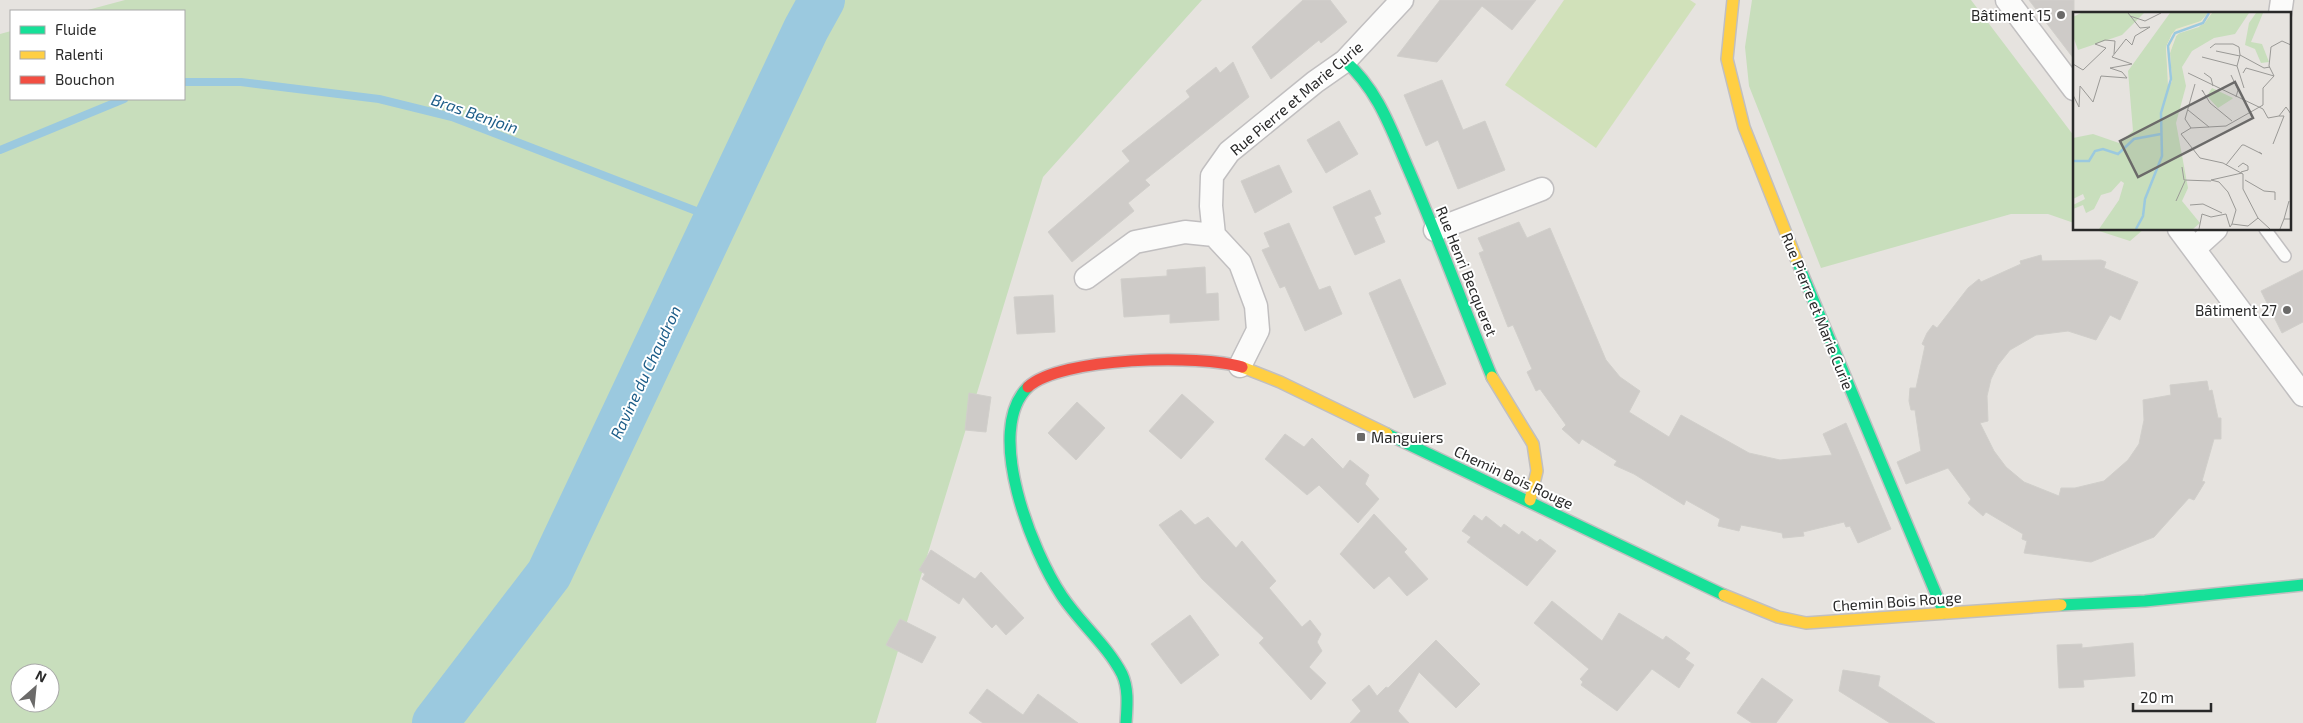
<svg xmlns="http://www.w3.org/2000/svg" width="2303" height="723" font-family="'Exo 2',sans-serif">
<style>
.green{fill:#c8debc;fill-rule:evenodd}
.pitch{fill:#d1e1ba}
.lines{fill:none;stroke-linecap:round;stroke-linejoin:round}
.stream{stroke:#9bc9df;stroke-width:8}
.river{stroke:#9bc9df;stroke-width:46}
.building{fill:#cecbc8;stroke:#d1cfcb}
.lane-casing{stroke:#c1bfc0;stroke-width:14}
.street-casing{stroke:#c1bfc0;stroke-width:25}
.fast-casing{stroke:#c1bfc0;stroke-width:14}
.slow-casing{stroke:#c1bfc0;stroke-width:14}
.jam-casing{stroke:#c1bfc0;stroke-width:14}
.lane{stroke:#fbfbfa;stroke-width:11}
.street{stroke:#fbfbfa;stroke-width:22}
.fast{stroke:#16e098;stroke-width:11}
.slow{stroke:#ffcf43;stroke-width:11}
.jam{stroke:#f24e42;stroke-width:11}
.poi-dot{fill:#6b6a69;stroke:#fff;stroke-width:2}
.labels{text-anchor:middle;dominant-baseline:central;stroke-width:4;stroke-linejoin:round;paint-order:stroke}
.poi-label{font-size:15px;fill:#292929;stroke:#fff;text-anchor:end}
.street-label{font-size:15px;fill:#292929;stroke:#fff}
.water-label{font-size:16px;font-style:italic;fill:#1d5d88;stroke:#fff}
.inset-river{fill:none;stroke:#9bc9df;stroke-width:2.5}
.inset-road{fill:none;stroke:#9a9996;stroke-width:1}
.view{fill:#6b6a69;fill-opacity:0.15;stroke:#6b6a69;stroke-width:2.5}
.inset-edge{fill:none;stroke:#292929;stroke-width:2.5}
</style>
<rect width="100%" height="100%" fill="#e6e3df"/>
<path class="green" d="M 125,0 L 1202,0 L 1043,177 L 876,723 L 0,723 L 0,34 L 11,31 L 11,99 L 184,99 L 184,11 L 84,11 ZM 20,673 L 50,673 L 50,703 L 20,703 Z
M 1752,0 L 1971,0 L 2074,136 L 2074,223 L 2048,214 L 2011,214 L 1821,268 L 1749,86 L 1745,47 Z
M 2093,229 L 2144,229 L 2130,241 Z"/>
<path class="pitch" d="M 1564,0 L 1690,0 L 1696,4 L 1596,148 L 1505,85 Z"/>
<g class="lines">
<path class="stream" d="M 184,82 L 241,82 L 379,99 L 452,117 L 717,219
M 0,150 L 124,99"/>
<path class="river" d="M 435,723 L 549,574 L 806,29 L 822,0"/>
</g>
<path class="building" d="M 1303,0 L 1330,0 L 1347,22 L 1321,43 L 1319,40 L 1271,79 L 1252,47 Z
M 1440,0 L 1536,0 L 1512,30 L 1482,6 L 1437,62 L 1397,56 Z
M 2029,0 L 2074,0 L 2074,59 Z
M 1233,62 L 1249,97 L 1145,180 L 1150,185 L 1128,203 L 1134,211 L 1072,262 L 1048,232 L 1130,161 L 1122,151 L 1190,97 L 1186,91 L 1216,67 L 1220,73 Z
M 1442,80 L 1463,130 L 1485,121 L 1505,170 L 1458,189 L 1438,140 L 1426,146 L 1404,95 Z
M 1339,121 L 1358,154 L 1326,173 L 1307,140 Z
M 1279,165 L 1292,192 L 1255,213 L 1241,181 Z
M 1370,190 L 1381,214 L 1374,217 L 1385,242 L 1355,255 L 1333,207 Z
M 1519,222 L 1527,238 L 1550,228 L 1606,360 L 1620,377 L 1640,391 L 1629,412 L 1669,437 L 1681,415 L 1749,453 L 1780,460 L 1832,455 L 1823,434 L 1846,423 L 1891,529 L 1858,543 L 1850,526 L 1846,527 L 1844,522 L 1803,532 L 1804,536 L 1783,538 L 1782,533 L 1741,525 L 1739,531 L 1718,526 L 1720,519 L 1686,500 L 1684,505 L 1634,474 L 1614,465 L 1617,461 L 1582,439 L 1579,444 L 1562,429 L 1566,425 L 1540,389 L 1536,391 L 1527,372 L 1532,369 L 1513,325 L 1508,327 L 1479,253 L 1484,251 L 1478,238 Z
M 1289,223 L 1319,290 L 1330,286 L 1342,314 L 1305,331 L 1285,286 L 1280,288 L 1262,250 L 1270,247 L 1264,233 Z
M 2041,255 L 2042,261 L 2101,260 L 2106,262 L 2104,268 L 2138,282 L 2120,320 L 2110,315 L 2096,340 L 2068,331 L 2036,335 L 2010,350 L 1998,365 L 1991,379 L 1987,396 L 1988,421 L 1980,423 L 1994,451 L 2006,467 L 2024,482 L 2059,496 L 2061,488 L 2075,488 L 2104,481 L 2128,460 L 2139,444 L 2144,420 L 2143,400 L 2171,395 L 2170,385 L 2207,381 L 2209,391 L 2212,390 L 2218,418 L 2221,418 L 2221,439 L 2214,439 L 2202,481 L 2205,482 L 2194,500 L 2189,498 L 2154,537 L 2091,562 L 2024,553 L 2027,541 L 2022,539 L 2023,534 L 1986,512 L 1983,516 L 1968,503 L 1971,499 L 1948,468 L 1906,484 L 1897,462 L 1921,451 L 1915,410 L 1911,410 L 1909,401 L 1910,388 L 1916,388 L 1925,346 L 1922,344 L 1927,333 L 1933,325 L 1937,328 L 1968,288 L 1979,279 L 1981,282 L 2021,264 L 2020,261 Z
M 1205,267 L 1206,294 L 1218,293 L 1219,320 L 1170,323 L 1170,314 L 1124,317 L 1121,279 L 1167,276 L 1167,270 Z
M 2303,270 L 2303,322 L 2282,333 L 2261,291 Z
M 1400,279 L 1446,384 L 1414,398 L 1369,293 Z
M 1053,295 L 1055,332 L 1017,334 L 1014,297 Z
M 969,393 L 991,397 L 986,432 L 965,430 Z
M 1182,394 L 1214,422 L 1181,459 L 1149,431 Z
M 1077,402 L 1105,428 L 1076,460 L 1048,433 Z
M 1285,434 L 1304,447 L 1312,438 L 1343,469 L 1350,460 L 1369,475 L 1365,484 L 1379,499 L 1358,523 L 1319,485 L 1307,495 L 1265,459 Z
M 1181,510 L 1195,525 L 1208,517 L 1236,548 L 1242,541 L 1276,581 L 1269,588 L 1302,627 L 1310,620 L 1321,634 L 1317,642 L 1322,651 L 1309,667 L 1326,683 L 1311,700 L 1259,643 L 1264,638 L 1202,579 L 1159,525 Z
M 1374,514 L 1407,549 L 1404,552 L 1428,579 L 1407,596 L 1389,576 L 1374,589 L 1340,554 Z
M 1474,515 L 1482,521 L 1486,516 L 1501,528 L 1504,524 L 1519,535 L 1522,531 L 1537,542 L 1540,539 L 1556,551 L 1527,586 L 1467,542 L 1471,537 L 1462,531 Z
M 931,550 L 975,579 L 981,572 L 1024,618 L 1006,635 L 996,624 L 992,628 L 963,597 L 959,604 L 922,579 L 925,574 L 919,570 Z
M 1552,601 L 1602,641 L 1619,613 L 1663,640 L 1666,636 L 1690,653 L 1685,659 L 1694,665 L 1679,688 L 1652,669 L 1617,711 L 1581,685 L 1583,682 L 1580,679 L 1589,669 L 1534,623 Z
M 1190,615 L 1219,655 L 1181,684 L 1151,644 Z
M 900,619 L 936,637 L 922,663 L 886,645 Z
M 1436,640 L 1480,684 L 1456,708 L 1419,672 L 1398,711 L 1409,723 L 1350,723 L 1361,711 L 1352,700 L 1369,685 L 1377,696 L 1386,687 L 1388,688 Z
M 2133,643 L 2135,676 L 2083,680 L 2084,687 L 2059,688 L 2057,645 L 2082,644 L 2082,648 Z
M 1843,670 L 1880,676 L 1878,686 L 1935,723 L 1890,723 L 1839,691 Z
M 1762,678 L 1793,700 L 1776,723 L 1752,723 L 1737,713 Z
M 987,689 L 1023,715 L 1038,694 L 1078,723 L 983,723 L 969,713 Z"/>
<g class="lines">
<g class="lane-casing">
<path id="lane" d="M 2265,229 L 2285,256"/>
</g>
<g class="street-casing">
<path id="street" d="M 2007,0 L 2074,89
M 2280,14 L 2282,0
M 2179,229 L 2303,395
M 1435,230 L 1542,189
M 2194,249 L 2216,229
M 1086,278 L 1135,242 L 1185,232 L 1214,235
M 1240,366 L 1258,330 L 1256,306 L 1240,263 L 1214,235 L 1211,206 L 1212,176 L 1229,152 L 1315,82 L 1345,61 L 1402,0"/>
</g>
<g class="fast-casing">
<path id="fast" d="M 1345,61 C 1378,90 1391,129 1408,168 C 1438,237 1464,308 1492,377
M 1797,261 L 1944,613
M 1028,387 C 983,431 1033,553 1062,596 C 1080,623 1107,645 1122,674 C 1129,689 1127,707 1126,723
M 1387,434 L 1724,595
M 2061,605 L 2145,601 L 2303,585"/>
</g>
<g class="slow-casing">
<path id="slow" d="M 1733,0 L 1727,59 L 1744,127 L 1797,261
M 1242,367 L 1280,382 L 1387,434
M 1492,377 L 1533,444 L 1537,471 L 1530,500
M 1724,595 L 1778,617 L 1806,623 L 2061,605"/>
</g>
<g class="jam-casing">
<path id="jam" d="M 1028,387 C 1060,357 1201,354 1242,367"/>
</g>
<use href="#lane" class="lane"/>
<use href="#street" class="street"/>
<use href="#fast" class="fast"/>
<use href="#slow" class="slow"/>
<use href="#jam" class="jam"/>
</g>
<g class="poi-dot">
<circle cx="2061" cy="15" r="5"/>
<circle cx="2287" cy="310" r="5"/>
<rect x="1356" y="432" width="10" height="10" rx="2.5"/>
</g>
<g class="labels">
<g class="poi-label">
<text x="2051" y="15">Bâtiment 15</text>
<text x="2277" y="310">Bâtiment 27</text>
<text x="1371" y="437" text-anchor="start">Manguiers</text>
</g>
<g class="street-label">
<text transform="translate(1296 98) rotate(-40)">Rue Pierre et Marie Curie</text>
<text transform="translate(1467 271) rotate(68)">Rue Henri Becqueret</text>
<text transform="translate(1818 311) rotate(68)">Rue Pierre et Marie Curie</text>
<text transform="translate(1514 477) rotate(25)">Chemin Bois Rouge</text>
<text transform="translate(1897 601) rotate(-4)">Chemin Bois Rouge</text>
</g>
<g class="water-label">
<text transform="translate(475 113) rotate(19)">Bras Benjoin</text>
<text transform="translate(645 372) rotate(-65)">Ravine du Chaudron</text>
</g>
</g>
<g transform="translate(2073 12)">
<rect width="218" height="218" fill="#e6e3df"/>
<path d="M 8,1 L 71,1 L 49,23 L 5,38 L 0,24 L 0,5 ZM 97,1 L 135,1 L 128,9 L 99,22 L 93,35 L 95,74 L 99,69 L 97,41 L 104,22 L 126,15 L 139,1 L 176,1 L 162,22 L 141,26 L 119,39 L 109,55 L 113,74 L 103,111 L 115,176 L 109,189 L 127,211 L 120,217 L 26,217 L 46,188 L 51,171 L 48,169 L 38,180 L 28,183 L 21,197 L 13,201 L 10,193 L 0,197 L 0,193 L 12,187 L 10,182 L 0,187 L 0,126 L 20,122 L 46,131 L 60,119 L 55,59 ZM 183,1 L 190,1 L 178,30 L 189,32 L 196,50 L 188,51 L 182,37 L 172,33 L 176,11 ZM 139,76 L 160,86 L 159,87 L 145,96 L 134,84 Z" fill="#c8debc"/>
<path d="M 135,1 L 139,1 L 131,12 L 109,19 L 101,26 L 97,41 L 99,69 L 96,75 L 93,35 L 99,22 L 103,17 L 128,9 Z" fill="#e9e5d0"/>
<path class="inset-river" d="M 0,149 L 16,149 L 22,139 L 30,137 L 45,142 L 61,127 L 88,122M 63,217 L 70,204 L 72,187 L 89,144 L 88,101 L 98,67 L 95,34 L 102,21 L 130,11 L 136,1"/>
<path class="inset-road" d="M 57,4 L 72,9 L 88,1M 137,36 L 142,32 L 160,32 L 166,35 L 167,43M 143,39 L 167,44M 167,43 L 164,54 L 171,76M 167,43 L 191,56 L 197,55M 129,45 L 164,54M 0,52 L 10,58 L 33,36 L 22,32 L 32,28 L 42,29 L 41,42M 115,61 L 190,97 L 195,106 L 206,104 L 213,95 L 218,102M 131,61 L 138,66 L 140,74M 170,61 L 173,56 L 201,64M 158,63 L 165,78 L 163,85M 131,81 L 129,78 L 137,91 L 159,109M 0,83 L 6,95 L 7,74 L 20,90 L 28,64 L 54,66 L 49,60 L 37,56 L 59,52 L 39,45 L 53,27 L 59,33 L 62,24 L 77,15 L 67,16 L 55,1M 115,98 L 136,115M 118,116 L 112,107 L 122,72M 200,132 L 211,104 L 206,104M 153,153 L 169,133 L 171,133 L 189,142 L 186,140M 109,155 L 111,168 L 138,169M 165,155 L 170,151 L 175,154 L 175,158 L 168,160M 172,168 L 191,179 L 202,180 L 202,188M 103,189 L 112,169M 117,193 L 130,192 L 149,201M 211,207 L 216,189M 159,212 L 163,198 L 155,180 L 146,170 L 138,168 L 169,161M 126,217 L 129,202 L 138,205 L 153,202 L 157,215 L 159,212 L 175,214 L 185,206M 197,217 L 185,206 L 170,177 L 170,162 L 150,151 L 127,146 L 108,122 L 118,116 L 153,114 L 190,93 L 190,76 L 201,64 L 196,54 L 198,35 L 209,29 L 218,33M 207,217 L 211,207 L 218,207"/>
<path class="view" d="M 162,70 L 180,106 L 65,165 L 47,129 Z"/>
<rect width="218" height="218" class="inset-edge"/>
</g>
<rect x="10" y="10" width="175" height="90" fill="#ffffff" stroke="#a9a9a9"/>
<rect x="20" y="26" width="25" height="8" fill="#16e098" stroke="#a9a9a9"/>
<text x="55" y="35" font-size="15" fill="#292929">Fluide</text>
<rect x="20" y="51" width="25" height="8" fill="#ffcf43" stroke="#a9a9a9"/>
<text x="55" y="60" font-size="15" fill="#292929">Ralenti</text>
<rect x="20" y="76" width="25" height="8" fill="#f24e42" stroke="#a9a9a9"/>
<text x="55" y="85" font-size="15" fill="#292929">Bouchon</text>
<g transform="translate(35 688) rotate(27)"><circle r="24" fill="#ffffff" stroke="#a9a9a9"/>
<path d="M0-4L9 19L0 12L-9 19Z" fill="#6b6a69"/>
<text y="-8" font-size="14" font-weight="bold" text-anchor="middle" fill="#292929">N</text>
</g>
<path d="M2133 703v8h78v-8" fill="none" stroke="#292929" stroke-width="2.5"/>
<text x="2140" y="703" font-size="15" fill="#292929" stroke="#ffffff" stroke-width="4" paint-order="stroke">20 m</text>
</svg>
